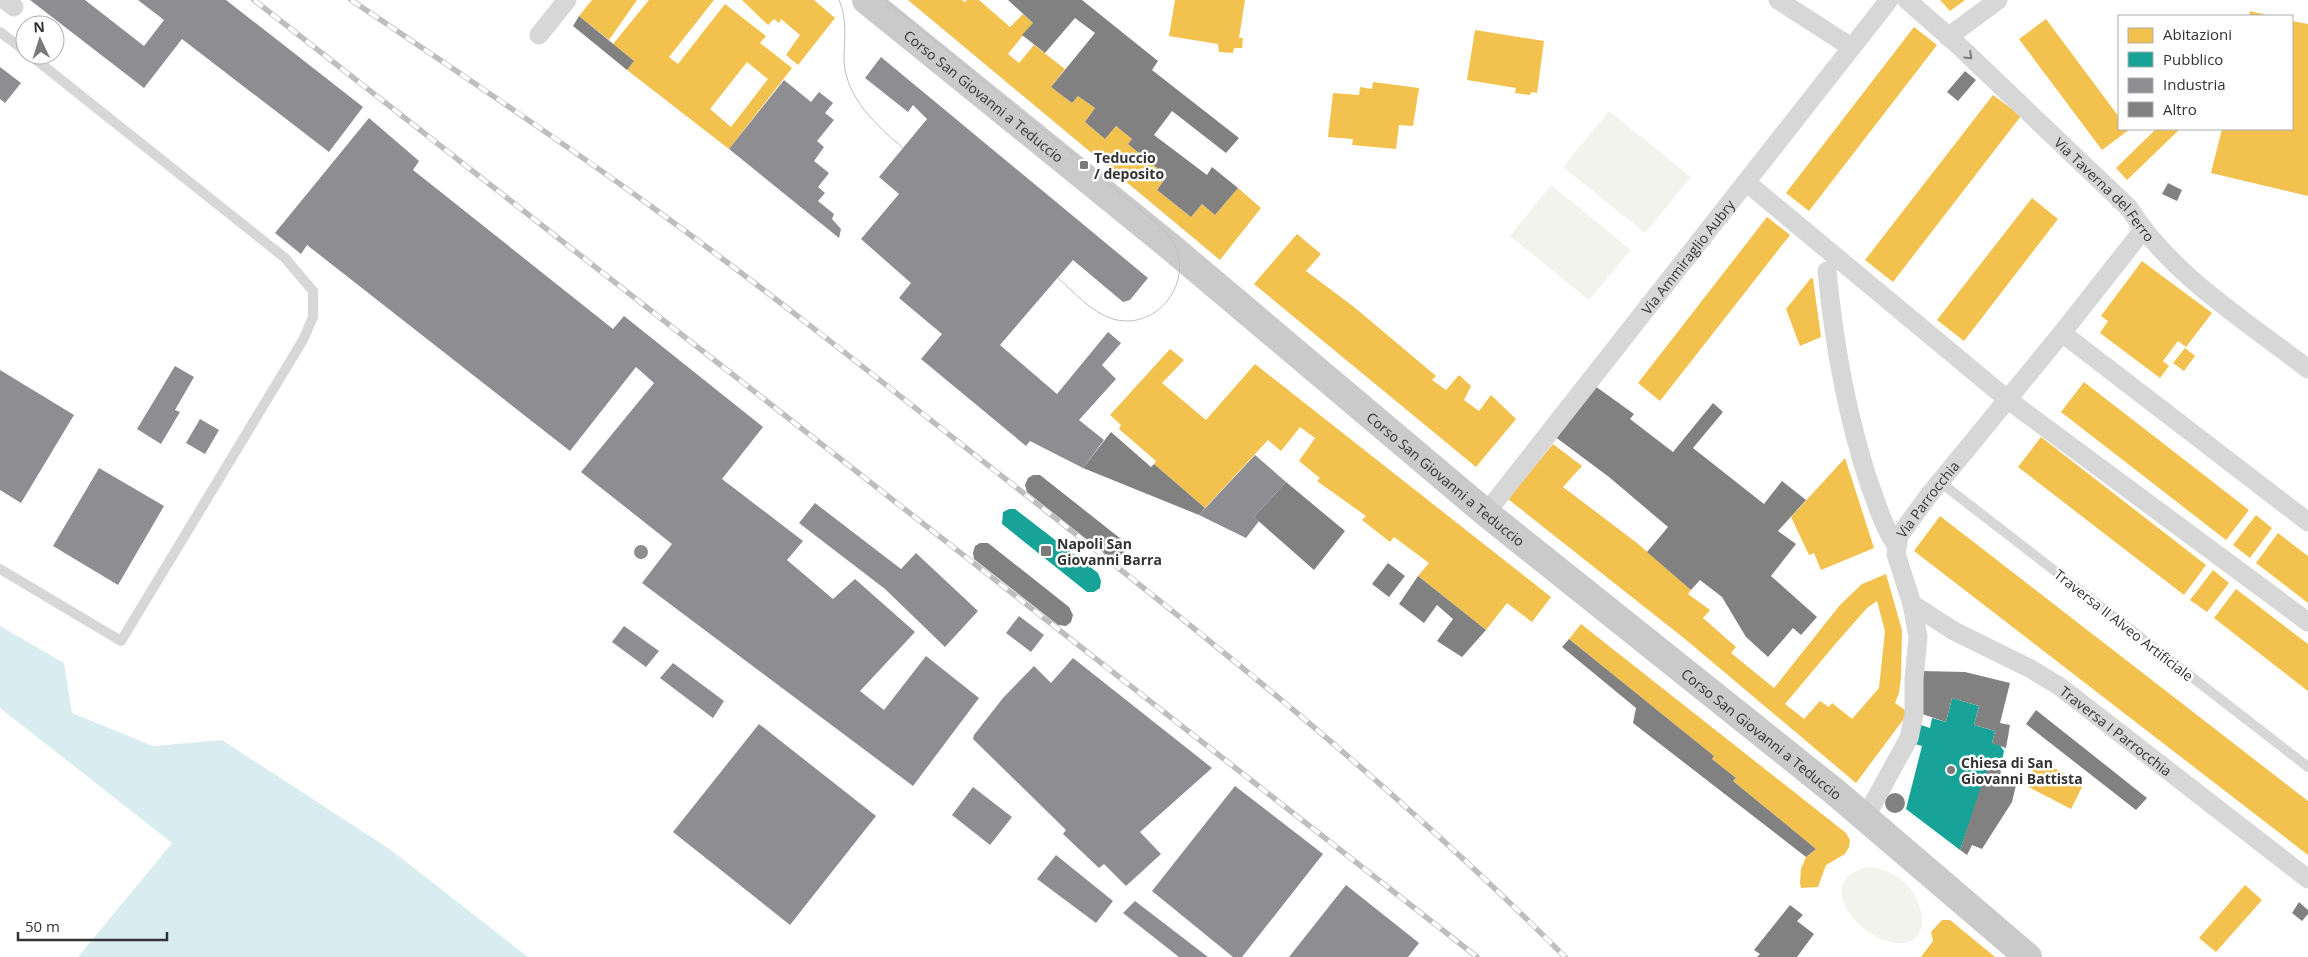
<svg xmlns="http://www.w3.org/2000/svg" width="2308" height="957" font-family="'Open Sans',sans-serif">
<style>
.green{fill:#f1f3ec}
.water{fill:#d9ecf0}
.homes{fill:#f2c14e;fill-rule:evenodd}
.public{fill:#17a398}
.industry{fill:#8d8d92}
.building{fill:#818181}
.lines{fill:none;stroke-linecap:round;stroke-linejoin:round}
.service{stroke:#d7d7d7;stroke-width:10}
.minor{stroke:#d7d7d7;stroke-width:19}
.primary{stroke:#cacaca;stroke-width:28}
.tram{stroke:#bebebe;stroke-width:1}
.rail-casing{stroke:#bebebe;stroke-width:5.5}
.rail{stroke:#fff;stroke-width:4;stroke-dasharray:11;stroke-linecap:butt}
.oneway{stroke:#7d7d7d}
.poi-dot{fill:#7a7a7a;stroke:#fff;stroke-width:2}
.labels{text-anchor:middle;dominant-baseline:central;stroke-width:5;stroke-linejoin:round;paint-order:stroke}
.street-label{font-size:14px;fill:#333;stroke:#fff}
.poi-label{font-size:14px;font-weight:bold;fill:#333;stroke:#fff;text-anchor:start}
</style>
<rect width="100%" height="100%" fill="#fff"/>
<path class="green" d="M 1609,111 L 1691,177 L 1645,233 L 1563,167 Z
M 1551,185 L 1631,250 L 1589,300 L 1510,236 Z
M 1869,867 C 1884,869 1899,875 1909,887 C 1924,904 1932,944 1899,943 C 1857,941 1811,878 1869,867 Z"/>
<path class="water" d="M 0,626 L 64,663 L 72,713 L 153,746 L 222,740 L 391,850 L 528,957 L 78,957 L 172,843 L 0,708 Z"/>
<path class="homes" d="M 592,0 L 637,0 L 609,40 L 579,16 Z
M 649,0 L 714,0 L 669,57 L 678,64 L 725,4 L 766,36 L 760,43 L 792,68 L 729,149 L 627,70 L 634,61 L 613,44 ZM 747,62 L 768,79 L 731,127 L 710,109 Z
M 742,0 L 814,0 L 835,18 L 798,65 L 786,55 L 800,35 L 781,19 L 779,23 L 774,19 L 768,25 Z
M 908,0 L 962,0 L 965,2 L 967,0 L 979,0 L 1010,27 L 1023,14 L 1033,23 L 1008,54 L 1019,63 L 1034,45 L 1065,69 L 1051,87 L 1072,103 L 1078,96 L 1095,108 L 1085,122 L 1105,139 L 1116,126 L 1132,139 L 1128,144 L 1167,176 L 1157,190 L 1191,217 L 1202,204 L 1215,215 L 1238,188 L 1261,208 L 1220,260 Z
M 1175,0 L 1245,0 L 1239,38 L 1243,38 L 1242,48 L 1234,48 L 1233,53 L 1219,52 L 1218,44 L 1169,36 Z
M 1940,0 L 1965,0 L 1950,11 Z
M 2250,11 L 2271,16 L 2249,16 Z
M 2046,19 L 2119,117 L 2119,129 L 2130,129 L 2102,150 L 2019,39 Z
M 2292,21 L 2308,24 L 2308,196 L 2211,173 L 2222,129 L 2292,129 Z
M 1914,27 L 1937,45 L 1809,211 L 1786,193 Z
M 1475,30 L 1544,41 L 1537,93 L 1531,92 L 1530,95 L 1515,93 L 1516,88 L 1467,80 Z
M 1373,82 L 1419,88 L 1413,126 L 1399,125 L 1396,149 L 1352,145 L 1353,139 L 1328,137 L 1333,93 L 1359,95 L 1360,87 L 1372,89 Z
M 1993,95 L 2021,116 L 1893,282 L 1865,260 Z
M 2156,129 L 2180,129 L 2127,180 L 2116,168 Z
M 2032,198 L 2058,219 L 1964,341 L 1937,320 Z
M 1767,217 L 1790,235 L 1660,401 L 1638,383 Z
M 1297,234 L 1321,254 L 1306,271 L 1354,307 L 1436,376 L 1432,380 L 1446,390 L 1459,375 L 1471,386 L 1464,400 L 1479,411 L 1491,395 L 1516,419 L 1476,467 L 1254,284 Z
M 2142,261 L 2212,313 L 2186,347 L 2178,341 L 2163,361 L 2169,366 L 2160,378 L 2100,333 L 2108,321 L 2101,316 Z
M 1811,278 L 1813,279 L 1821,337 L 1800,346 L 1786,309 Z
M 2185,348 L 2195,356 L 2184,371 L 2173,363 Z
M 1170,349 L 1184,360 L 1162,383 L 1206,420 L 1255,364 L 1551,597 L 1532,622 L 1507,603 L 1486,630 L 1418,576 L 1429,563 L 1394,537 L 1390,542 L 1362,520 L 1366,516 L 1317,481 L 1320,478 L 1299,461 L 1315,438 L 1300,427 L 1281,451 L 1268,440 L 1205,508 L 1154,464 L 1156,461 L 1119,429 L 1121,425 L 1110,415 Z
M 2084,382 L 2249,510 L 2226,540 L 2061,412 Z
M 2041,437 L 2206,565 L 2184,595 L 2018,467 Z
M 1553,444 L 1582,466 L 1563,487 L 1637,543 L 1691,590 L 1688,594 L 1710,610 L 1703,618 L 1736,647 L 1731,653 L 1774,688 L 1840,605 L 1862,584 L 1886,574 L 1902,630 L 1901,677 L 1899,693 L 1895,703 L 1905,710 L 1906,716 L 1856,783 L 1685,639 L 1508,499 ZM 1877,601 L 1885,631 L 1879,688 L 1852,719 L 1832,703 L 1829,707 L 1820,701 L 1804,719 L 1785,704 L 1837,642 L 1867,608 Z
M 1845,458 L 1874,548 L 1821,570 L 1814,553 L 1809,555 L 1791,517 Z
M 2256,515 L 2272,528 L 2250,558 L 2233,545 Z
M 1940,516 L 2308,801 L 2308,855 L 1914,551 Z
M 2278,533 L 2308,556 L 2308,603 L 2256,563 Z
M 2213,570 L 2229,583 L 2207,612 L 2190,600 Z
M 2236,589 L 2308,644 L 2308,691 L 2214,618 Z
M 1581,624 L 1846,833 L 1850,840 L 1849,847 L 1845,854 L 1826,865 L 1818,887 L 1801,888 L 1800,883 L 1801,869 L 1806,857 L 1816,849 L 1733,781 L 1736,778 L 1712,759 L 1714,756 L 1569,639 Z
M 2038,760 L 2084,783 L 2071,809 L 2025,785 Z
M 2245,885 L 2262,900 L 2216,952 L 2199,938 Z
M 1942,920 L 1950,920 L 1995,957 L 1921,957 L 1933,941 L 1931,932 Z"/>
<path class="public" d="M 1009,509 L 1015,509 L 1098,573 L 1101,581 L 1100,588 L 1094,592 L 1087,592 L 1002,524 L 1003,512 Z
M 1952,698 L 1979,706 L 1974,725 L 1995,731 L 1992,743 L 1999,744 L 2004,751 L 2002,761 L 1989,766 L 1960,850 L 1906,809 L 1922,746 L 1915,744 L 1921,725 L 1930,728 L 1932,718 L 1946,722 Z"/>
<path class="industry" d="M 30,0 L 85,0 L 144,46 L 164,20 L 138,0 L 226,0 L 363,107 L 329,152 L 182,39 L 144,88 Z
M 881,57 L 1148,278 L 1130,300 L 1123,302 L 1073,260 L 1000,345 L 1057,394 L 1108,332 L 1121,343 L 1102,365 L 1116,379 L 1079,420 L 1104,440 L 1083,468 L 1030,441 L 1026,446 L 921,359 L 942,334 L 899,298 L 911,283 L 861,239 L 899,194 L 879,177 L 927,119 L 913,105 L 908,112 L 865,78 Z
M 0,67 L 21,83 L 5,103 L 0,99 Z
M 784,80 L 811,102 L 819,92 L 833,103 L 825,113 L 834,120 L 817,141 L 824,147 L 814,161 L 829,173 L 818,187 L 825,193 L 818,201 L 834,214 L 832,219 L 841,229 L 839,238 L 729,149 Z
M 369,118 L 419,161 L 413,170 L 613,329 L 624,316 L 763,427 L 722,479 L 803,541 L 787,560 L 833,599 L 855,579 L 915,632 L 860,691 L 884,710 L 926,656 L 979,698 L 913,786 L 642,583 L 672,544 L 581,472 L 654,383 L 636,367 L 570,451 L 307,245 L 301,254 L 275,233 Z
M 175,366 L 194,377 L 175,410 L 180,412 L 161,444 L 137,429 Z
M 0,370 L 74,415 L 21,503 L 0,490 Z
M 200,419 L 219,430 L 205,454 L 186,443 Z
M 1255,455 L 1286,482 L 1254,517 L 1259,521 L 1246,538 L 1199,515 Z
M 99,468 L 164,506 L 118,585 L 53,546 Z
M 815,503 L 901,569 L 916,553 L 978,611 L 945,647 L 885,589 L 799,523 Z
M634 552a7 7 0 1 1 14 0a7 7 0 1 1-14 0Z
M 1019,616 L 1044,635 L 1031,652 L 1006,633 Z
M 624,626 L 659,651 L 646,667 L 612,642 Z
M 1073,658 L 1212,768 L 1140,832 L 1161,854 L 1126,886 L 1104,864 L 1099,868 L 1063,834 L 1066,830 L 973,739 L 974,735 L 1003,698 L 1034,666 L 1051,683 Z
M 673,663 L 724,701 L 713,718 L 660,678 Z
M 759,724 L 876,816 L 790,925 L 673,832 Z
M 1235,786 L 1323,854 L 1242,957 L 1233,957 L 1152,891 Z
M 973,787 L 1012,817 L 990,845 L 952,815 Z
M 1056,855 L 1113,901 L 1096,923 L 1037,879 Z
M 1346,885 L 1419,943 L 1408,957 L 1289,957 Z
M 1135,901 L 1208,957 L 1179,957 L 1123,913 Z"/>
<path class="building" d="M 1008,0 L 1082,0 L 1158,61 L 1152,70 L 1239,138 L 1226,153 L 1172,111 L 1154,135 L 1207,175 L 1212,167 L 1238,188 L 1215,215 L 1202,204 L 1191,217 L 1157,190 L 1167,176 L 1128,144 L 1132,139 L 1116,126 L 1105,139 L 1085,122 L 1095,108 L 1078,96 L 1072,103 L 1051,87 L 1095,33 L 1075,18 L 1045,53 L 1022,35 L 1033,23 Z
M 579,16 L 634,61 L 627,70 L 573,26 Z
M 1965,71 L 1976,80 L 1958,101 L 1947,92 Z
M 2168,183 L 2182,190 L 2177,201 L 2162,194 Z
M 1595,386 L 1634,414 L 1630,419 L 1673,452 L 1713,403 L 1723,412 L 1693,448 L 1764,504 L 1782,481 L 1806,500 L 1778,531 L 1796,544 L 1771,576 L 1817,617 L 1801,635 L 1793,628 L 1768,657 L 1746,637 L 1722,597 L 1700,580 L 1691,590 L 1647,552 L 1668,527 L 1609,477 L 1554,436 Z
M 1111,432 L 1151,467 L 1154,464 L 1205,508 L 1199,515 L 1083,468 Z
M 1033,475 L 1040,475 L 1121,539 L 1125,547 L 1124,553 L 1118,557 L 1109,557 L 1027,492 L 1025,485 L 1028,478 Z
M 1286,482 L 1345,531 L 1314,570 L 1254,517 Z
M 980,543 L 988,543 L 1069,607 L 1073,615 L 1071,622 L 1066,626 L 1058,625 L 974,559 L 973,553 L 975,546 Z
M 1388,563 L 1405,576 L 1389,597 L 1372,584 Z
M 1418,576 L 1486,630 L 1462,657 L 1437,641 L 1453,619 L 1437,605 L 1424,623 L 1399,604 Z
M 1569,639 L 1714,756 L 1712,759 L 1736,778 L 1733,781 L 1816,849 L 1806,857 L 1633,723 L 1636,708 L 1562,647 Z
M 1921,671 L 1965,672 L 2010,683 L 2000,723 L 2010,725 L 2006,748 L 1992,743 L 1995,731 L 1974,725 L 1979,706 L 1952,698 L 1946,722 L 1919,713 Z
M 2036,710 L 2147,798 L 2136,810 L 2026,724 Z
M 2002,761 L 2000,777 L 2017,781 L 2012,802 L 1982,849 L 1972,845 L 1967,855 L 1960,850 L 1985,774 L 1989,766 Z
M1885 803a10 10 0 1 1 20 0a10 10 0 1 1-20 0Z
M 2299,902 L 2308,910 L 2308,914 L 2302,921 L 2292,913 Z
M 1790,905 L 1803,915 L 1797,921 L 1814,934 L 1797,957 L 1757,957 L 1760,954 L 1754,950 Z"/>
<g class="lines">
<path class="service" d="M 0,32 L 25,51
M 1940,482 L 2308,767
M 0,569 L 121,641 L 303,340 L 313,317 L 313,291 L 285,258 L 30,55"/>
<g class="minor">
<path d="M 5,0 L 14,7"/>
<path d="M 1778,0 L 1851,47"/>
<path id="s1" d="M 1907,0 L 1957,44 L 2129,208 C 2172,276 2245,320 2308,369"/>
<path d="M 539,35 L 567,0"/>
<path d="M 1948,37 L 1998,0"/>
<path d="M 1746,182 L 2007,399 L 2308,622"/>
<path d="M 1827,271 C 1834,344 1846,413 1869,483 C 1877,504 1883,526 1896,545"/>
<path d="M 2062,333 L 2308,522"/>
<path id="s2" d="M 1486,513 L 1889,0"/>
<path id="s3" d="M 1912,604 L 1954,631 L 2031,669 L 2059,686 L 2308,879"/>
<path id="s4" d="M 1865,818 L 1909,738 L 1914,715 L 1914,679 L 1918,637 L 1912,604 L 1896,554 L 1899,536 L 1929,495 L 2062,333 L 2143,230"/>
</g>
<path class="primary" id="s5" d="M 866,0 L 1172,248 L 1486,513 L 1835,792 L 2028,957"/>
<path class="tram" d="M 839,0 C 848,20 844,40 844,61 C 846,98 877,126 903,148
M 885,0 L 1160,226 C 1168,235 1177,245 1179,258 C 1185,295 1150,330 1113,319 C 1092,313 1074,292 1058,278"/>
<g class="rail-casing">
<path id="rail" d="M 254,0 L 1477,957
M 351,0 C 452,68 554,136 652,207 C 785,303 912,406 1040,506 C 1222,649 1402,793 1565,957"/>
</g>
<use href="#rail" class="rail"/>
</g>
<defs><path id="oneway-chevron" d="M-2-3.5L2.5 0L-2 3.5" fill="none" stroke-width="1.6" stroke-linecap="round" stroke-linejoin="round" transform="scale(1.25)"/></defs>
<use class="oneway" href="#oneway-chevron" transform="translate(1969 56) rotate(43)"/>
<g class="poi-dot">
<rect x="1079" y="160" width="10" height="10" rx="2.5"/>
<rect x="1040" y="545" width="12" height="12" rx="2.5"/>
<circle cx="1951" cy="770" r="5"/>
</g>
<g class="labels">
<g class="street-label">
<text stroke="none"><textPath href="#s5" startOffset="152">Corso San Giovanni a Teduccio</textPath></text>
<text stroke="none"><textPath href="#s1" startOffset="274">Via Taverna del Ferro</textPath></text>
<text stroke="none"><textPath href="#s2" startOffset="326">Via Ammiraglio Aubry</textPath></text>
<text stroke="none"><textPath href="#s5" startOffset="752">Corso San Giovanni a Teduccio</textPath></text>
<text stroke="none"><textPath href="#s4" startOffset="344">Via Parrocchia</textPath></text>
<text transform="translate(2124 625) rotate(38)">Traversa II Alveo Artificiale</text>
<text stroke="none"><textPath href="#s3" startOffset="241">Traversa I Parrocchia</textPath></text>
<text stroke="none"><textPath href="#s5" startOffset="1158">Corso San Giovanni a Teduccio</textPath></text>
</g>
<g class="poi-label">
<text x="1094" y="157">Teduccio<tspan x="1094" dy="16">/ deposito</tspan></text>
<text x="1057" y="543">Napoli San<tspan x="1057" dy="16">Giovanni Barra</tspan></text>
<text x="1961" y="762">Chiesa di San<tspan x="1961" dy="16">Giovanni Battista</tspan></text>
</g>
</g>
<rect x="2118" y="15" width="175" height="115" fill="#ffffff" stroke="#adadad"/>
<rect x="2128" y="28" width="25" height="15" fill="#f2c14e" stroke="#adadad"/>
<text x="2163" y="40" font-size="15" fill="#333333">Abitazioni</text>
<rect x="2128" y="52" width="25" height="15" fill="#17a398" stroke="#adadad"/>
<text x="2163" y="65" font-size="15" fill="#333333">Pubblico</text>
<rect x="2128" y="78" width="25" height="15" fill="#8d8d92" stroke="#adadad"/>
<text x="2163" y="90" font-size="15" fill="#333333">Industria</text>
<rect x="2128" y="102" width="25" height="15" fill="#818181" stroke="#adadad"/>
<text x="2163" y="115" font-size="15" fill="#333333">Altro</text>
<g transform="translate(40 40) rotate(356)"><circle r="24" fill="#ffffff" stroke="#adadad"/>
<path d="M0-4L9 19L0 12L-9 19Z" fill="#7a7a7a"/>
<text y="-8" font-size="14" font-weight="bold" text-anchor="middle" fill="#333333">N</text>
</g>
<path d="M18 932v8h149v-8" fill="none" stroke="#333333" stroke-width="2.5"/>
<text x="25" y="932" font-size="15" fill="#333333" stroke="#ffffff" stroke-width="4" paint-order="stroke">50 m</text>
</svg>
